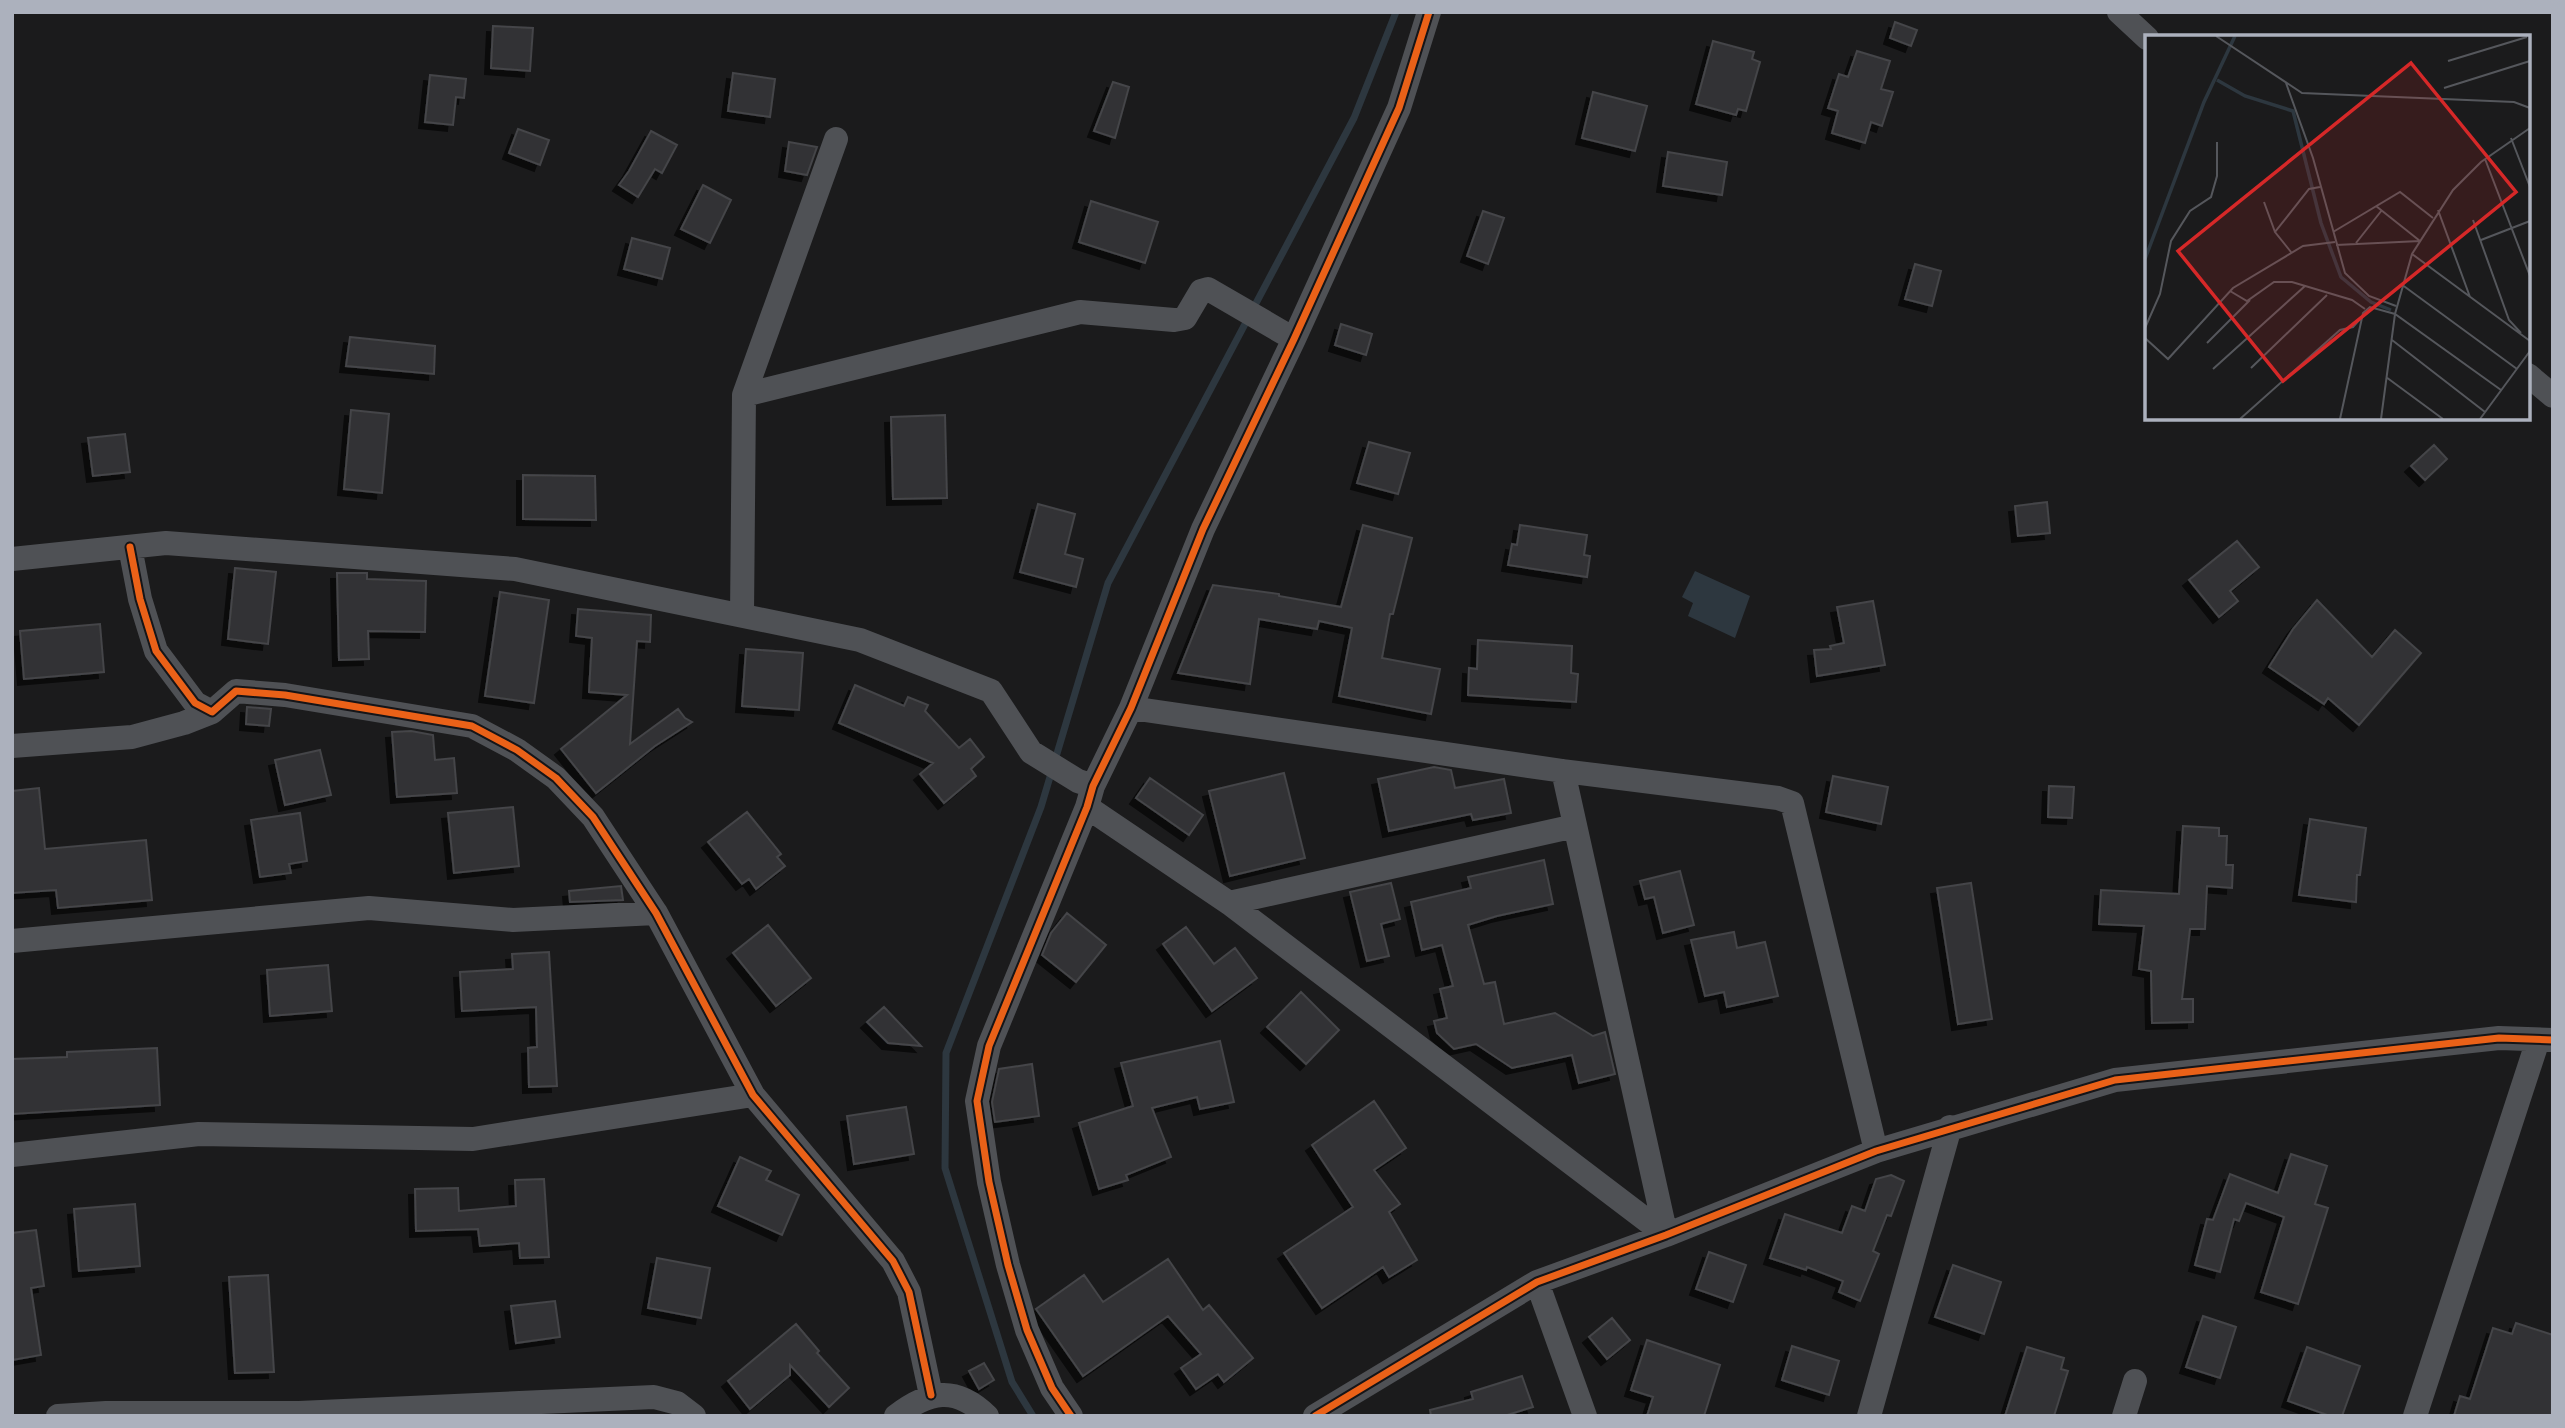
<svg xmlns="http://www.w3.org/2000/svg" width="2565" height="1428" font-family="Commissioner,sans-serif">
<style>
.water{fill:#2d373f}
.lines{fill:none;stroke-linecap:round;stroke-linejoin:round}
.stream{stroke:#2d373f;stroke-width:7}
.building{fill:#333334;stroke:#444548;stroke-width:2;filter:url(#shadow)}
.street{stroke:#4f5155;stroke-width:24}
.cycleway-casing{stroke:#151518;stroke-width:11}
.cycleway{stroke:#ea6118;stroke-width:7}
.inset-river{fill:none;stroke:#2d373f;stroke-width:3.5}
.inset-road{fill:none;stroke:#55575c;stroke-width:2}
.view{fill:#d62828;fill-opacity:0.15;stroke:#d62828;stroke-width:3.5}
.inset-edge{fill:none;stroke:#acb1bd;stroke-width:3.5}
</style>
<defs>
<filter id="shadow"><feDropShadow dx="-6" dy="6" stdDeviation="0" flood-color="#0009"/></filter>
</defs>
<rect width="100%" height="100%" fill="#1b1b1c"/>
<path class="water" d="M 1695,571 L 1750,596 L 1735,638 L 1688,616 L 1693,603 L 1682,597 Z"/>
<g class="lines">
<path class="stream" d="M 1033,1416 L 1012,1382 L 945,1168 L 946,1053 L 1041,807 L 1108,583 L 1354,118 L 1396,12"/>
</g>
<path class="building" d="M 1895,22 L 1917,30 L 1911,46 L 1890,38 Z
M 493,26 L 533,28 L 530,71 L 491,68 Z
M 1713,41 L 1754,52 L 1752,59 L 1760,62 L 1746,111 L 1738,109 L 1736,115 L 1696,104 Z
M 1857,51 L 1890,61 L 1881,89 L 1893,92 L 1882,126 L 1871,122 L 1865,143 L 1832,133 L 1838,111 L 1828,108 L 1839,74 L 1848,77 Z
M 733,73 L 775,79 L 770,117 L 728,111 Z
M 430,75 L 466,79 L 464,98 L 456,97 L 453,125 L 425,122 Z
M 1113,82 L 1129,87 L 1115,138 L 1094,131 Z
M 1593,92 L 1647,106 L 1635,151 L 1582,138 Z
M 518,129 L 549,140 L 540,165 L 509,153 Z
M 651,131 L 677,145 L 662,173 L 655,169 L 638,197 L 619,185 L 629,171 Z
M 789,142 L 817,147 L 807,175 L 785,171 Z
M 1668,152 L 1727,162 L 1722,195 L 1663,186 Z
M 703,185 L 731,200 L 710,243 L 681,229 Z
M 1091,201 L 1158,222 L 1145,263 L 1079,242 Z
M 1483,211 L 1504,218 L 1488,264 L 1467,256 Z
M 632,238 L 670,248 L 662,279 L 624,269 Z
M 1915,264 L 1941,271 L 1932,306 L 1905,299 Z
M 1341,324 L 1372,334 L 1366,355 L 1335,345 Z
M 350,337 L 435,346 L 434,374 L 346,366 Z
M 351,410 L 389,414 L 382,493 L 344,489 Z
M 945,415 L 947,498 L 893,499 L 891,417 Z
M 125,434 L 130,472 L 93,476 L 88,438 Z
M 1369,442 L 1410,453 L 1398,494 L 1357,483 Z
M 2434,445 L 2447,459 L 2425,480 L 2411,466 Z
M 523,475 L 595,476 L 596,520 L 523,519 Z
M 2047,502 L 2050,533 L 2018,536 L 2015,506 Z
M 1038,504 L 1075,514 L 1065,554 L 1083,559 L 1076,587 L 1020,572 Z
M 1363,525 L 1412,538 L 1393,614 L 1390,614 L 1382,658 L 1440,669 L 1431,714 L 1339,696 L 1352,628 L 1319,621 L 1317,629 L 1259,619 L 1250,684 L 1178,673 L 1213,585 L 1279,594 L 1279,596 L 1341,607 Z
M 1520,525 L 1587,535 L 1584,555 L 1590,556 L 1587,577 L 1508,565 L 1512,544 L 1517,545 Z
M 2237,541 L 2259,567 L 2230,591 L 2238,601 L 2219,617 L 2189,580 Z
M 235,568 L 276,572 L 268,644 L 228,639 Z
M 337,573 L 367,573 L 367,579 L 426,581 L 425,632 L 368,631 L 369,659 L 339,660 Z
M 500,592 L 549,600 L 534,703 L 485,696 Z
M 2317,600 L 2372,657 L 2395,630 L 2421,653 L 2359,725 L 2328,698 L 2324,704 L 2269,667 L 2293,629 Z
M 1873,601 L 1885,665 L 1817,676 L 1814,650 L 1831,649 L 1830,646 L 1844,643 L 1837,607 Z
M 578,609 L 651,615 L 650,642 L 637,641 L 630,744 L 678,709 L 685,718 L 692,722 L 655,746 L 596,793 L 561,749 L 627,695 L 589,692 L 592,638 L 576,636 Z
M 100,624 L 104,672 L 24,679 L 20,631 Z
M 1478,640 L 1572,646 L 1571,673 L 1578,674 L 1576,702 L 1468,695 L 1469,668 L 1477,669 Z
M 746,649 L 803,653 L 799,710 L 742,706 Z
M 855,685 L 904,706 L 908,697 L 928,705 L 925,711 L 959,748 L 970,739 L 984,757 L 971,769 L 976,776 L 944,803 L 920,774 L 933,763 L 839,723 Z
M 247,707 L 271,709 L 269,726 L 246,724 Z
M 411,731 L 433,735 L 435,760 L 454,758 L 457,793 L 397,797 L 392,732 Z
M 320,750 L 331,795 L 285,805 L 275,760 Z
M 1434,767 L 1451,770 L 1455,788 L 1504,779 L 1511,813 L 1473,820 L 1471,814 L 1389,831 L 1378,779 Z
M 1284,773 L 1305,858 L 1230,876 L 1209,791 Z
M 1833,776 L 1888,787 L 1881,824 L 1826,812 Z
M 1150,778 L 1203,815 L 1189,835 L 1136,798 Z
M 2049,786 L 2074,787 L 2072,818 L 2048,817 Z
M 39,788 L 45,849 L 146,840 L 152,900 L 58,908 L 56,890 L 12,893 L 12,791 Z
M 513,807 L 519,866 L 454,873 L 448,813 Z
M 747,812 L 781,854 L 777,857 L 785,866 L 756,889 L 749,879 L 742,884 L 708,842 Z
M 300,813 L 307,861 L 289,864 L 291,873 L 260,877 L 251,820 Z
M 2310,819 L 2366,828 L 2360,875 L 2357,875 L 2356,902 L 2299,895 Z
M 2183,826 L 2219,828 L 2219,836 L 2227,836 L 2226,865 L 2233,865 L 2232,888 L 2207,886 L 2205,929 L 2190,929 L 2182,999 L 2193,999 L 2193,1022 L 2152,1023 L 2151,971 L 2139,969 L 2144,926 L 2099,924 L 2101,890 L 2179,894 Z
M 1544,860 L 1553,904 L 1497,916 L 1468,925 L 1484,984 L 1495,982 L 1504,1024 L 1555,1013 L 1593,1036 L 1605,1032 L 1615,1074 L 1579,1083 L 1572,1055 L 1512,1068 L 1476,1044 L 1454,1049 L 1437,1033 L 1434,1021 L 1447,1018 L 1440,989 L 1453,986 L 1442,945 L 1422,950 L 1411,902 L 1471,888 L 1468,877 Z
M 1680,871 L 1694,925 L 1663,933 L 1654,897 L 1645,899 L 1640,881 Z
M 1391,883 L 1400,919 L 1381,924 L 1389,956 L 1367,961 L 1350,892 Z
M 1971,883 L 1992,1019 L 1958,1024 L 1937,888 Z
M 621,886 L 623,900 L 570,902 L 569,891 Z
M 1067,913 L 1106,945 L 1076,982 L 1042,955 L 1051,933 Z
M 768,925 L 811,978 L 776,1006 L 733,953 Z
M 1186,927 L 1214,964 L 1235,948 L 1257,978 L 1212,1011 L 1163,944 Z
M 1734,932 L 1737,948 L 1765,942 L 1778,996 L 1727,1007 L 1724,992 L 1705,996 L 1691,940 Z
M 549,952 L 557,1086 L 529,1087 L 528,1048 L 537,1047 L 536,1007 L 462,1011 L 460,972 L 513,969 L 512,954 Z
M 328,965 L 332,1011 L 270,1016 L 267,970 Z
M 1301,992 L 1339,1030 L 1306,1064 L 1267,1027 Z
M 884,1007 L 921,1046 L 888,1043 L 867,1022 Z
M 1220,1041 L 1234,1102 L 1200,1109 L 1197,1097 L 1152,1108 L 1171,1157 L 1126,1175 L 1128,1180 L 1099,1189 L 1079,1123 L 1133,1106 L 1121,1063 Z
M 157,1048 L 160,1105 L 12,1114 L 12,1059 L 67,1057 L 67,1052 Z
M 1032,1064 L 1039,1116 L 995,1122 L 992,1102 L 999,1069 Z
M 1374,1101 L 1406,1148 L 1374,1170 L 1400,1204 L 1389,1212 L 1417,1260 L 1389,1277 L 1383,1267 L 1322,1308 L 1284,1253 L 1353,1207 L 1312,1145 Z
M 906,1107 L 914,1154 L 854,1164 L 847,1116 Z
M 2291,1154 L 2327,1166 L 2315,1204 L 2328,1208 L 2298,1304 L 2261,1292 L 2284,1217 L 2246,1203 L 2239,1221 L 2234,1219 L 2220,1272 L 2195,1265 L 2207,1219 L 2213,1220 L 2230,1174 L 2278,1193 Z
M 740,1157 L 771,1171 L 766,1180 L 799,1195 L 782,1235 L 718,1206 Z
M 1891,1175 L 1904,1181 L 1891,1216 L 1887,1215 L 1873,1251 L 1879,1254 L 1860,1301 L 1839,1292 L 1843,1281 L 1807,1267 L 1806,1270 L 1770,1258 L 1785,1214 L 1842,1233 L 1852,1206 L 1865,1211 L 1876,1179 Z
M 544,1179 L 549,1257 L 520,1258 L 519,1243 L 480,1246 L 478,1229 L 416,1231 L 415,1189 L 458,1188 L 459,1211 L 516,1206 L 515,1180 Z
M 135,1204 L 140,1266 L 79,1271 L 74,1209 Z
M 36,1230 L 44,1286 L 31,1288 L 41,1355 L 12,1360 L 12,1233 Z
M 1709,1252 L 1746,1265 L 1733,1302 L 1696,1289 Z
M 657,1258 L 710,1268 L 701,1318 L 648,1308 Z
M 1168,1259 L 1203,1310 L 1209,1305 L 1253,1358 L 1224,1382 L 1218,1374 L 1196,1389 L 1181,1368 L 1201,1354 L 1168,1316 L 1083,1376 L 1036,1309 L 1084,1275 L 1103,1302 Z
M 1953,1265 L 2001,1282 L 1984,1334 L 1935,1317 Z
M 268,1275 L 274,1372 L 235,1373 L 229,1277 Z
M 555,1301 L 560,1337 L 516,1343 L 511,1306 Z
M 2203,1316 L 2236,1327 L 2220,1378 L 2186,1367 Z
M 1612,1318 L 1630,1340 L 1607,1359 L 1589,1337 Z
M 2516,1323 L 2553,1335 L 2553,1416 L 2454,1416 L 2460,1396 L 2470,1399 L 2493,1328 L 2512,1334 Z
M 796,1324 L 819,1351 L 817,1353 L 849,1388 L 829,1407 L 790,1365 L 790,1375 L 750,1409 L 728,1381 Z
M 1647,1340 L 1720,1365 L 1704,1416 L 1647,1416 L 1653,1397 L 1631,1390 Z
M 1792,1346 L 1839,1361 L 1829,1395 L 1782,1380 Z
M 2027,1347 L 2064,1358 L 2061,1369 L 2068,1371 L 2054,1416 L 2005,1416 Z
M 2307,1347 L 2360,1366 L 2342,1416 L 2330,1416 L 2288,1401 Z
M 984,1363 L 994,1380 L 979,1389 L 969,1371 Z
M 1522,1376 L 1533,1407 L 1504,1416 L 1431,1416 L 1430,1410 L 1473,1399 L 1471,1392 Z"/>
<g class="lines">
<path class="street" d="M 2119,12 L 2147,38
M 2528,375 L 2553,396
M 744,395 L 836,139
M 130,547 L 140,599 L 156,651 L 195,703 L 212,712 L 236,691 L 285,695 L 472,726 L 517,750 L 556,778 L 593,817 L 656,913 L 753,1095 L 893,1261 L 909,1292 L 931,1395
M 12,559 L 166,543 L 515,569 L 860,640 L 991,691 L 1031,752 L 1078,781 L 1093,786
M 742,615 L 744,395 L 1080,312 L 1174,320 L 1185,318 L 1201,291 L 1208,289 L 1294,339
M 1131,708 L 1563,771 L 1778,798 L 1792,803 L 1876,1151
M 12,746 L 132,737 L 184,723 L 212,712
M 1563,771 L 1666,1235
M 1087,807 L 1229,903 L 1666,1235
M 1229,903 L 1575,826
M 12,941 L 369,908 L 513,920 L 656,913
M 12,1155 L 199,1134 L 473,1139 L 753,1095
M 1537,1282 L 1585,1416
M 58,1416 L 106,1413 L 299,1413 L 654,1397 L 677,1403 L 694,1416
M 896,1416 C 929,1391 955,1385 987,1416
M 1071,1416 L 1052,1388 L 1027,1330 L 1008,1265 L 989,1182 L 977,1101 L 989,1046 L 1087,807 L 1093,786 L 1131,708 L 1203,529 L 1294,339 L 1399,108 L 1429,12
M 1315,1416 L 1537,1282 L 1666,1235 L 1876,1151 L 2115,1080 L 2499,1038 L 2553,1040
M 1869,1416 L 1950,1127
M 2124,1416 L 2135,1381
M 2415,1416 L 2538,1040"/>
<g class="cycleway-casing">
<path id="cycleway" d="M 130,547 L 140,599 L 156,651 L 195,703 L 212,712 L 236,691 L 285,695 L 472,726 L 517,750 L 556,778 L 593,817 L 656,913 L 753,1095 L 893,1261 L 909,1292 L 931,1395
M 1071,1416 L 1052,1388 L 1027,1330 L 1008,1265 L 989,1182 L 977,1101 L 989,1046 L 1087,807 L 1093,786 L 1131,708 L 1203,529 L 1294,339 L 1399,108 L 1429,12
M 1315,1416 L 1537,1282 L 1666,1235 L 1876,1151 L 2115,1080 L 2499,1038 L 2553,1040"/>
</g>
<use href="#cycleway" class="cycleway"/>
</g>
<g transform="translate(2145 35)">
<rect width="385" height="385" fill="#1b1b1c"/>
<path class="inset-river" d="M 72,45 L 100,61 L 148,76 L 176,188 L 196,242 L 226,267 L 246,275M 0,224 L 59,67 L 90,1"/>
<path class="inset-road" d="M 71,1 L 157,58 L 369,67 L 385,73M 303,26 L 382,2M 141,48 L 168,123 L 200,238 L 224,261 L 251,271M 299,53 L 385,26M 366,103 L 385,152M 340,124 L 385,241M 119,167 L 130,197M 231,171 L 275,206M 293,175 L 325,262M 328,185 L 364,285 L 376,298M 188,197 L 255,157 L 288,183M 336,205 L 385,186M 211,208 L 237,175M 191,210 L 275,206M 146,217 L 130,197 L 164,154 L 175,152M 267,219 L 385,306M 256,249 L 372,334M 85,256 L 102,266 L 129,247 L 147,247 L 207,265 L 220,274M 0,293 L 15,259 L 26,206 L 45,176 L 66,162 L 72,141 L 72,107M 0,303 L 23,324 L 88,253 L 158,211 L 190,207M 247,305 L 340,377M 62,308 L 105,265M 106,333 L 182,260M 68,334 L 160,251M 241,342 L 298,384M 95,384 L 195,295 L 208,292 L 215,284M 195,384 L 218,278 L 225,272 L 250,279 L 356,355M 236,384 L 250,279 L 267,219 L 308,155 L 336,127 L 385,93M 335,384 L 385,316"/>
<path class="view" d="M 266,28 L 371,157 L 138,346 L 33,216 Z"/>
<rect width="385" height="385" class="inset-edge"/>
</g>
<rect width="2565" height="1428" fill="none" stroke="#acb1bd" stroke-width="28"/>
</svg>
